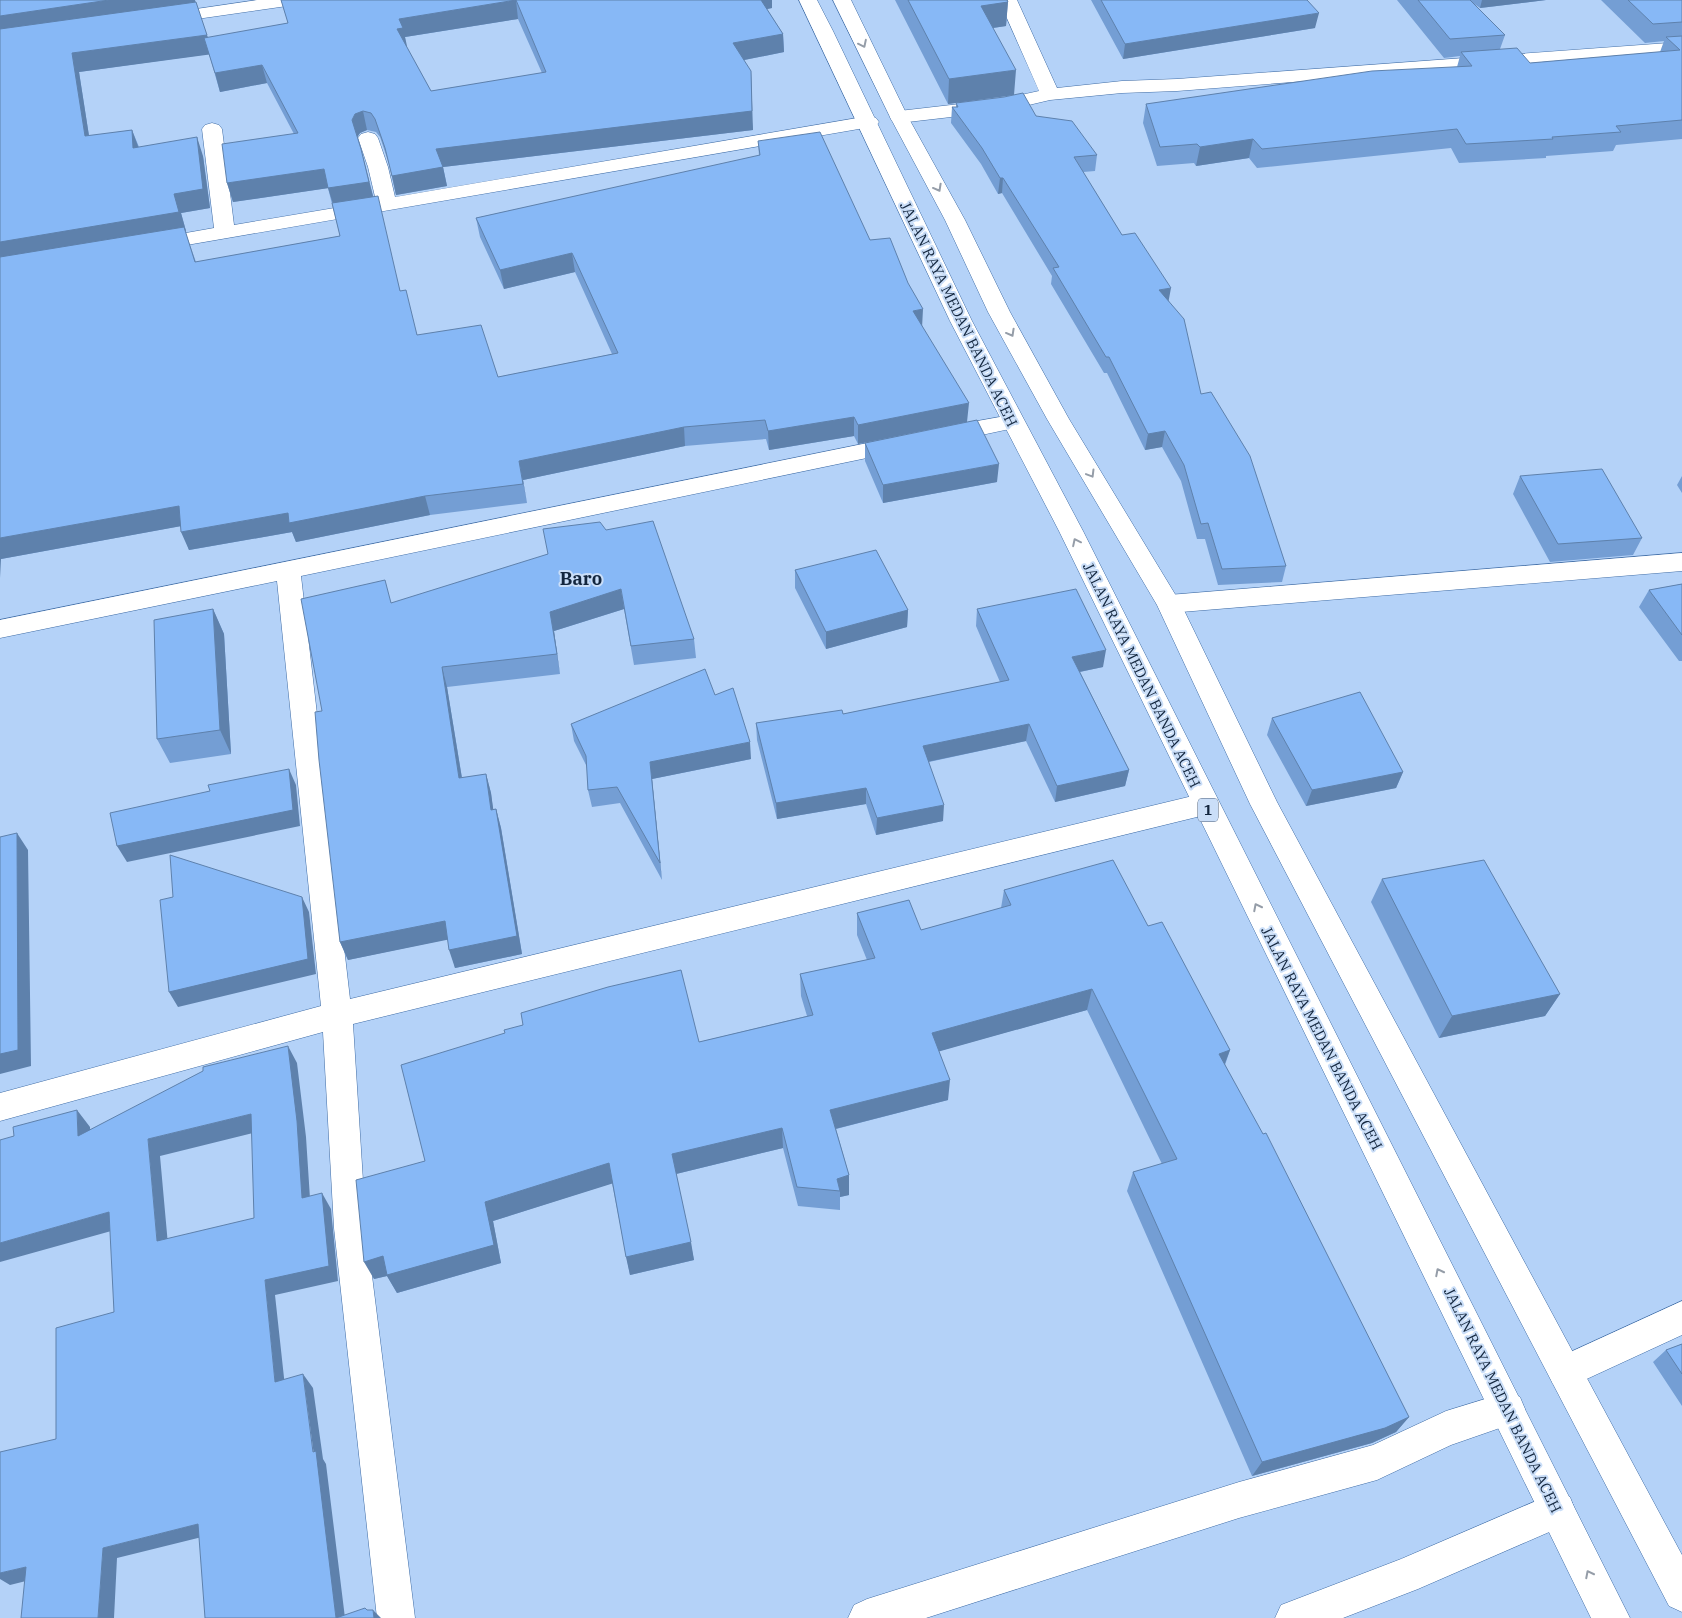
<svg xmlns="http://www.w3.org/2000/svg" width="1682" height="1618" font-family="'IBM Plex Serif',serif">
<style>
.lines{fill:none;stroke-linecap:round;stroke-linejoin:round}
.minor-casing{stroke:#3f6ca5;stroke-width:1}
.highway-casing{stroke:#3f6ca5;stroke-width:1}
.minor{fill:#fff;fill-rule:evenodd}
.highway{fill:#fff;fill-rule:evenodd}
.wall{fill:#749ed4;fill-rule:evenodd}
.shaded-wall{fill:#5e81ac}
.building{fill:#87b8f6;stroke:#5e81ac;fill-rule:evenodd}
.oneway{stroke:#959da8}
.labels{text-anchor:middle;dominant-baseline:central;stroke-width:4;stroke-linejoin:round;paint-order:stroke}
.shield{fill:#cadef8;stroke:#4a5d76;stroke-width:1}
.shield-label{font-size:14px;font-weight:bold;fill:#13263e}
.street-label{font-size:15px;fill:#13263e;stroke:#cadef8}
.quarter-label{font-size:18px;font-weight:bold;fill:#13263e;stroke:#cadef8}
</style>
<rect width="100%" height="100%" fill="#b4d2f8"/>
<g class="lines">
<g class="minor-casing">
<path id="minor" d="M 257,0 L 303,0 L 300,4 L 294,5 L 162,24 L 156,23 L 153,19 L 156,15 L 162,14 Z
M 999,0 L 1017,0 L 1057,88 L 1122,81 L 1177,79 L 1682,42 L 1682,52 L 1177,91 L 1122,93 L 1050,100 L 1003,111 L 899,123 L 892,121 L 890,117 L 892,113 L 899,111 L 1003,99 L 1039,91 Z
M 869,116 L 876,118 L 879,122 L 876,126 L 152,251 L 145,249 L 142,245 L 145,241 L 152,239 L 214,228 L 202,129 L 205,125 L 212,123 L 219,125 L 222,129 L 234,225 L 376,201 L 368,167 L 358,138 L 361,134 L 368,132 L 375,134 L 378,138 L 388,167 L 395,197 Z
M 1011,415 L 1019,417 L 1022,422 L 1019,427 L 944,443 L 936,440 L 933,435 L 936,430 L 944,427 Z
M 902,436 L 910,439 L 913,444 L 910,449 L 301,576 L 350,999 L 1205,793 L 1215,796 L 1219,804 L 1215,812 L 1205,815 L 353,1024 L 366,1228 L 415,1618 L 377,1618 L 334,1228 L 323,1032 L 0,1121 L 0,1093 L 321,1006 L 277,581 L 0,638 L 0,620 Z
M 1682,553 L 1682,571 L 1169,613 L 1160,610 L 1157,604 L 1160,598 L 1169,595 Z
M 1682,1301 L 1682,1335 L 1565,1389 L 1553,1384 L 1548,1372 L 1553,1360 Z
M 1508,1392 L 1520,1397 L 1525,1409 L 1520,1421 L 1451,1445 L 1377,1480 L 1239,1518 L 926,1618 L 848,1618 L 854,1605 L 867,1599 L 1239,1482 L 1373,1445 L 1446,1411 Z
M 1557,1492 L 1570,1497 L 1575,1510 L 1570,1523 L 1418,1589 L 1343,1618 L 1275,1618 L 1281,1605 L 1401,1559 Z"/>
</g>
<g class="highway-casing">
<path id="highway" d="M 799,0 L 817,0 L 833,31 L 972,321 L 1083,531 L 1630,1618 L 1591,1618 L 1059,531 L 950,321 Z
M 833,0 L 851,0 L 908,117 L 965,220 L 1010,312 L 1069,419 L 1181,604 L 1277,802 L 1682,1555 L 1682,1612 L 1669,1606 L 1250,804 L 1157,605 L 1047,419 L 988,312 L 945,220 L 890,117 Z"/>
</g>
<use href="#minor" class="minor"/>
<use href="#highway" class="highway"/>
</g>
<path class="wall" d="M 0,0 L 195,2 L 208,38 L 288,23 L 281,0 L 772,0 L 772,8 L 767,9 L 783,34 L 784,52 L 744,60 L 753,130 L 443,167 L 447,186 L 396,195 L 389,164 L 380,137 L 376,132 L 367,130 L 360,133 L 357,137 L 361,149 L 373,196 L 400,290 L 417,335 L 498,377 L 612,354 L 575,272 L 504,289 L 480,237 L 476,218 L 759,156 L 758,141 L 870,240 L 922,326 L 967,422 L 858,444 L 854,436 L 769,450 L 766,439 L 685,446 L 523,480 L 527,503 L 430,515 L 296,542 L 292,532 L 189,550 L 181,526 L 1,559 ZM 518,19 L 542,73 L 431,91 L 406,46 L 405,37 ZM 209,54 L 220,92 L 267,83 L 294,134 L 227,183 L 233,202 L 328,188 L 340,236 L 196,262 L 185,231 L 186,231 L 181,213 L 210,208 L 203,156 L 139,147 L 132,130 L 89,136 L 79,72 Z
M 895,0 L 1008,0 L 1006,26 L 993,28 L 1014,95 L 948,104 Z
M 1091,0 L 1307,0 L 1315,28 L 1123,59 Z
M 1397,0 L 1546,0 L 1480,8 L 1473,3 L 1505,35 L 1500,49 L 1530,63 L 1660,52 L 1664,41 L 1645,43 L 1601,0 L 1682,0 L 1682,139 L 1616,145 L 1613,151 L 1546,156 L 1546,158 L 1459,163 L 1451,148 L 1257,168 L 1249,158 L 1196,166 L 1194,163 L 1157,166 L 1143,123 L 1146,104 L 1457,67 L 1460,56 L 1444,58 Z
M 956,103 L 1036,116 L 1097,155 L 1095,171 L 1083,172 L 1122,235 L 1169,301 L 1201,394 L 1286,566 L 1282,582 L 1218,585 L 1205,539 L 1197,539 L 1181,481 L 1162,447 L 1145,450 L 1107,373 L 1104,373 L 1051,284 L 1052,276 L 1002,193 L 998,194 L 981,164 L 951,123 L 952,107 L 956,107 Z
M 865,443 L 997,482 L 883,503 L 865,461 Z
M 1520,476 L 1642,538 L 1633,555 L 1550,562 L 1513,494 Z
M 1682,476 L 1682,493 L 1677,485 Z
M 547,554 L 694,639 L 696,658 L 634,665 L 624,609 L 554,631 L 560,674 L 447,687 L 462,778 L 486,774 L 491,793 L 493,810 L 496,809 L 501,828 L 522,954 L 455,968 L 448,939 L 348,960 L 340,942 L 322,711 Z
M 795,570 L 908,610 L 907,627 L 826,649 L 795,588 Z
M 1682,584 L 1682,661 L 1679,661 L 1639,607 L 1649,590 Z
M 213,609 L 224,634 L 231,754 L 170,763 L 157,739 Z
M 977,609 L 1103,667 L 1080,672 L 1129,770 L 1125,786 L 1055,802 L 1026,741 L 929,762 L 943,821 L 876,835 L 866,804 L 777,819 L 757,740 L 756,723 L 843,714 L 1000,682 L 976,626 Z
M 715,695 L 751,759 L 652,779 L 662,880 L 620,803 L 592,807 L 588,790 L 587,767 L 574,741 L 571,724 Z
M 1272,718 L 1403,772 L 1396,788 L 1306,806 L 1267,735 Z
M 1382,879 L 1560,994 L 1545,1016 L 1439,1038 L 1371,902 Z
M 1004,890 L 1148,926 L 1230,1050 L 1225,1065 L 1409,1417 L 1396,1432 L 1372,1443 L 1252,1476 L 1127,1191 L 1133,1172 L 1162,1164 L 1087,1010 L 939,1051 L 948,1100 L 836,1129 L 849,1175 L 849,1195 L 840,1197 L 840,1210 L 798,1206 L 783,1148 L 676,1174 L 694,1260 L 630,1275 L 612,1183 L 493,1221 L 501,1263 L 397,1293 L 387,1276 L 374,1279 L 425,1161 L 699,1042 L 807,1016 L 801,996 L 800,974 L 867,960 L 857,935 L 857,913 L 921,930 L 1001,908 Z
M 1682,1344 L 1682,1406 L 1653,1362 L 1666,1350 Z"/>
<path class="shaded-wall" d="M 109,0 L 195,0 L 197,7 L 0,35 L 0,16 Z
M 516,0 L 518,19 L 405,37 L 407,46 L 401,47 L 397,29 L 399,19 Z
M 756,0 L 772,0 L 772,8 L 757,11 Z
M 1004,0 L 1008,0 L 1008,2 L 1006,26 L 979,30 L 981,6 Z
M 1482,0 L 1546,0 L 1480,8 Z
M 1319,13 L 1315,28 L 1123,59 L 1125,44 Z
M 783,34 L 784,52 L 734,62 L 733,43 Z
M 207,35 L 213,54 L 79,72 L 92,155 L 85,136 L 72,53 Z
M 262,65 L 267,83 L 220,92 L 215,73 Z
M 1016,70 L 1014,95 L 948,104 L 949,79 Z
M 751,71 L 753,130 L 443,167 L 447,186 L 396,195 L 392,176 L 436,149 Z
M 363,111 L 367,130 L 360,133 L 356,139 L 352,120 L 355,114 Z
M 132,130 L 139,149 L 133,148 Z
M 197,137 L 203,156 L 210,208 L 181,213 L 186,231 L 185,231 L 201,281 L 195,262 L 0,262 L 0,242 L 174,194 Z
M 1253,139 L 1249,158 L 1196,166 L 1200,147 Z
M 361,149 L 374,200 L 334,207 L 328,188 Z
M 324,169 L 329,188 L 233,202 L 227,183 Z
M 1000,178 L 1003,178 L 1002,193 L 998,194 Z
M 572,253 L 575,272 L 504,289 L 500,270 Z
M 1171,288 L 1168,304 L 1159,290 Z
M 923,309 L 922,328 L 913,311 Z
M 969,403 L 967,422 L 858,444 L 858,425 Z
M 854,417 L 854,436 L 769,450 L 768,431 Z
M 684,427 L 685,446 L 523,480 L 527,503 L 519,461 Z
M 1165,431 L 1162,447 L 1145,450 L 1148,434 Z
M 999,464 L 997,482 L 883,503 L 883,485 Z
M 425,496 L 430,515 L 296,542 L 292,532 L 189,550 L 181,532 L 288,513 Z
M 179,506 L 187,525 L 1,559 L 0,578 L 0,538 Z
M 621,589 L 624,609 L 554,631 L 560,674 L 550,612 Z
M 213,609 L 224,634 L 231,754 L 220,730 Z
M 908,610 L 907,627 L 826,649 L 826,632 Z
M 1106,650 L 1103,667 L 1069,674 L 1072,657 Z
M 442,667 L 447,687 L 465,797 L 459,778 Z
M 1029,724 L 1026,741 L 922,763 L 923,746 Z
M 750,742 L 751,759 L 652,779 L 662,880 L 660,863 L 650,762 Z
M 289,769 L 296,785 L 300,826 L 127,862 L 117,846 Z
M 1129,770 L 1125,786 L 1055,802 L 1057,786 Z
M 1403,772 L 1396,788 L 1306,806 L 1312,790 Z
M 486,774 L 491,793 L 496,829 L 491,810 Z
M 866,788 L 866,804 L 777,819 L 776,803 Z
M 944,805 L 943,821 L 876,835 L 877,818 Z
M 496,809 L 501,828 L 522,954 L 455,968 L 449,950 Z
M 17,833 L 28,850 L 31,1066 L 0,1074 L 0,1054 Z
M 302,897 L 309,912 L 316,974 L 178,1007 L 169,992 Z
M 445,921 L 451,939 L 348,960 L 340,942 Z
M 1092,989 L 1087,1010 L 930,1054 L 932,1033 Z
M 1560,994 L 1545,1016 L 1439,1038 L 1452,1016 Z
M 288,1046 L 297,1063 L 306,1137 L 311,1214 L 302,1198 Z
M 1230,1050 L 1222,1071 L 1219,1054 Z
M 950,1080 L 948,1100 L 831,1130 L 830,1110 Z
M 77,1110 L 90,1127 L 91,1152 L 78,1136 Z
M 251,1114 L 261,1131 L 160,1156 L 169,1256 L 157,1241 L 148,1139 Z
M 782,1128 L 783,1148 L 676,1174 L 672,1154 Z
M 609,1163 L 614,1183 L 493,1221 L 501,1263 L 397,1293 L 387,1276 L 374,1279 L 364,1262 L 485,1202 Z
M 849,1175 L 849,1195 L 840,1197 L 840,1191 L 837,1179 Z
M 322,1193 L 331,1209 L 338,1281 L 275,1295 L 286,1396 L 275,1382 L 265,1280 Z
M 109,1212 L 122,1228 L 0,1262 L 0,1243 Z
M 691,1242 L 694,1260 L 630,1275 L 626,1257 Z
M 303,1374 L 313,1388 L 323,1459 L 326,1464 L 345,1618 L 336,1618 Z
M 1409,1417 L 1396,1432 L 1372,1443 L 1252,1476 L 1262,1462 Z
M 198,1524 L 210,1535 L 117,1558 L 114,1618 L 98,1618 L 103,1548 Z
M 26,1567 L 42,1577 L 10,1585 L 0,1579 L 0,1573 Z
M 365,1608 L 374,1616 L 373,1610 L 381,1618 L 374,1618 Z"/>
<path class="building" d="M 0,0 L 109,0 L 0,16 Z
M 281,0 L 761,0 L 783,34 L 733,43 L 751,71 L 752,111 L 436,149 L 443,167 L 392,176 L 385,148 L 375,119 L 371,113 L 363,111 L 355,114 L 352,120 L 361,149 L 369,182 L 328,188 L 324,169 L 227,183 L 222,144 L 298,133 L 262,65 L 215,73 L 204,38 L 288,23 ZM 516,0 L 546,72 L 431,91 L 397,29 L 403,28 L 399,19 Z
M 908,0 L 1007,0 L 1008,2 L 981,6 L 1016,70 L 949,79 Z
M 1101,0 L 1307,0 L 1319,13 L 1125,44 Z
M 1418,0 L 1470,0 L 1505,35 L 1450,39 Z
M 1628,0 L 1682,0 L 1682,22 L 1653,24 Z
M 196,2 L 207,35 L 72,53 L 85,136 L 132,130 L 133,148 L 197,137 L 203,189 L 174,194 L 179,212 L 0,242 L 0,29 Z
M 1682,36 L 1682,120 L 1616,126 L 1621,132 L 1552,137 L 1553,139 L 1466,144 L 1457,129 L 1262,149 L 1253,139 L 1200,147 L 1197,144 L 1160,147 L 1146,104 L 1372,71 L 1472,66 L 1461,52 L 1517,48 L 1530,63 L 1680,50 L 1666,37 Z
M 1023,93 L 1036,116 L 1072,121 L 1097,155 L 1074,157 L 1122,235 L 1135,233 L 1171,288 L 1159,290 L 1184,319 L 1201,394 L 1211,392 L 1250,456 L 1286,566 L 1222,569 L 1208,523 L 1201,524 L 1184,465 L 1165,431 L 1148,434 L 1109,357 L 1106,357 L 1053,268 L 1059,267 L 1003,178 L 1000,178 L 982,148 L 952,107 L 958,107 L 956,103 L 1004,97 Z
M 820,132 L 870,240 L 890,238 L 908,283 L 923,309 L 913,311 L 969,403 L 858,425 L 854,417 L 768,431 L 765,420 L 684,427 L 519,461 L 523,484 L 425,496 L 289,523 L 288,513 L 181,532 L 179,506 L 0,538 L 0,257 L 184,227 L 195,262 L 340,236 L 332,203 L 378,196 L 400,291 L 406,290 L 417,335 L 481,325 L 498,377 L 618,353 L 572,253 L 500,270 L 476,218 L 760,155 L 758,141 Z
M 977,420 L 999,464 L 883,485 L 865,443 Z
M 1602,469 L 1642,538 L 1558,544 L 1520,476 Z
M 653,521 L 694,639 L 631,646 L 621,589 L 550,612 L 557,654 L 442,667 L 459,778 L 486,774 L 491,810 L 496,809 L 517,936 L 449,950 L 445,921 L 340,942 L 319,760 L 315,712 L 322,711 L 301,599 L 385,580 L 391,603 L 548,554 L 543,529 L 600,522 L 606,530 Z
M 876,550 L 908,610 L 826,632 L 795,570 Z
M 1682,584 L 1682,635 L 1649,590 Z
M 1076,589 L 1106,650 L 1072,657 L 1129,770 L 1057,786 L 1029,724 L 923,746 L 944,805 L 877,818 L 866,788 L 776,803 L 756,723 L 842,710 L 843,714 L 1009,680 L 977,609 Z
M 213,609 L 220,730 L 157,739 L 154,620 Z
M 705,669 L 715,695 L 733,688 L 750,742 L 650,762 L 660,863 L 617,787 L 588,790 L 586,756 L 571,724 Z
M 1360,692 L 1403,772 L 1312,790 L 1272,718 Z
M 289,769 L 293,810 L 117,846 L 110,813 L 210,791 L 208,785 Z
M 17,833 L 18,1050 L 0,1054 L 0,837 Z
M 170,855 L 302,897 L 308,959 L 169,992 L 160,900 L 173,897 Z
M 1113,860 L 1148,926 L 1162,922 L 1230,1050 L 1219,1054 L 1263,1134 L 1266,1133 L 1409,1417 L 1385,1428 L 1262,1462 L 1133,1172 L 1177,1159 L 1092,989 L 932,1033 L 950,1080 L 830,1110 L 849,1175 L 837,1179 L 840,1191 L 797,1187 L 782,1128 L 672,1154 L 691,1242 L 626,1257 L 609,1163 L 485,1202 L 494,1245 L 387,1275 L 383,1256 L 364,1262 L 356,1180 L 425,1161 L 401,1065 L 505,1033 L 504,1030 L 523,1025 L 521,1013 L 608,987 L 681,970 L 699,1042 L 813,1015 L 800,974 L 875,958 L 857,913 L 909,900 L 921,930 L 1011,905 L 1004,890 Z
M 1484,860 L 1560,994 L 1452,1016 L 1382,879 Z
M 288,1046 L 297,1121 L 302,1198 L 322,1193 L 329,1266 L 265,1280 L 275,1382 L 303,1374 L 313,1452 L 316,1451 L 336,1618 L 205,1618 L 198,1524 L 103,1548 L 98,1618 L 21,1618 L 26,1567 L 0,1573 L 0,1452 L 56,1439 L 56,1328 L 114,1312 L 109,1212 L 0,1243 L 0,1140 L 14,1136 L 13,1127 L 77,1110 L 78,1136 L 203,1071 L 203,1067 ZM 251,1114 L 254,1218 L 157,1241 L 148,1139 Z
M 1682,1344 L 1682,1374 L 1666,1350 Z
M 365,1608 L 367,1610 L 373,1610 L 374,1618 L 336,1618 Z"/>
<defs><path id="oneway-chevron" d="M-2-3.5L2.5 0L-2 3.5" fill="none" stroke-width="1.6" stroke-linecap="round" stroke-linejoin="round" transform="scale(1.25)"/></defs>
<g class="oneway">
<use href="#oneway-chevron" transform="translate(863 44) rotate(64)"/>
<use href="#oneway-chevron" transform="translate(938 188) rotate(61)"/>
<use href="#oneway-chevron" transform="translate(1011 333) rotate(61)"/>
<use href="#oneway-chevron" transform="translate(1091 474) rotate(59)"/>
<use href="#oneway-chevron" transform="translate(1076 542) rotate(-116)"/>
<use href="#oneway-chevron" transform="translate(1257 907) rotate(-117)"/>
<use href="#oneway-chevron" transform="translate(1439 1272) rotate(-117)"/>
<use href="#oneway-chevron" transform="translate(1589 1574) rotate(-117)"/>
</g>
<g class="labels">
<rect class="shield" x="1198" y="798.5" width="20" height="23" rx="4"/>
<g class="shield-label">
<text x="1208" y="810">1</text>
</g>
<g class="street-label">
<text transform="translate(959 314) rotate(64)">JALAN RAYA MEDAN BANDA ACEH</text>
<text transform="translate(1142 675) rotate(64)">JALAN RAYA MEDAN BANDA ACEH</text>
<text transform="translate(1322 1038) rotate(63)">JALAN RAYA MEDAN BANDA ACEH</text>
<text transform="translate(1503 1400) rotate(64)">JALAN RAYA MEDAN BANDA ACEH</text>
</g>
<g class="quarter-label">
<text x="581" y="578">Baro</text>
</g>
</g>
</svg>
